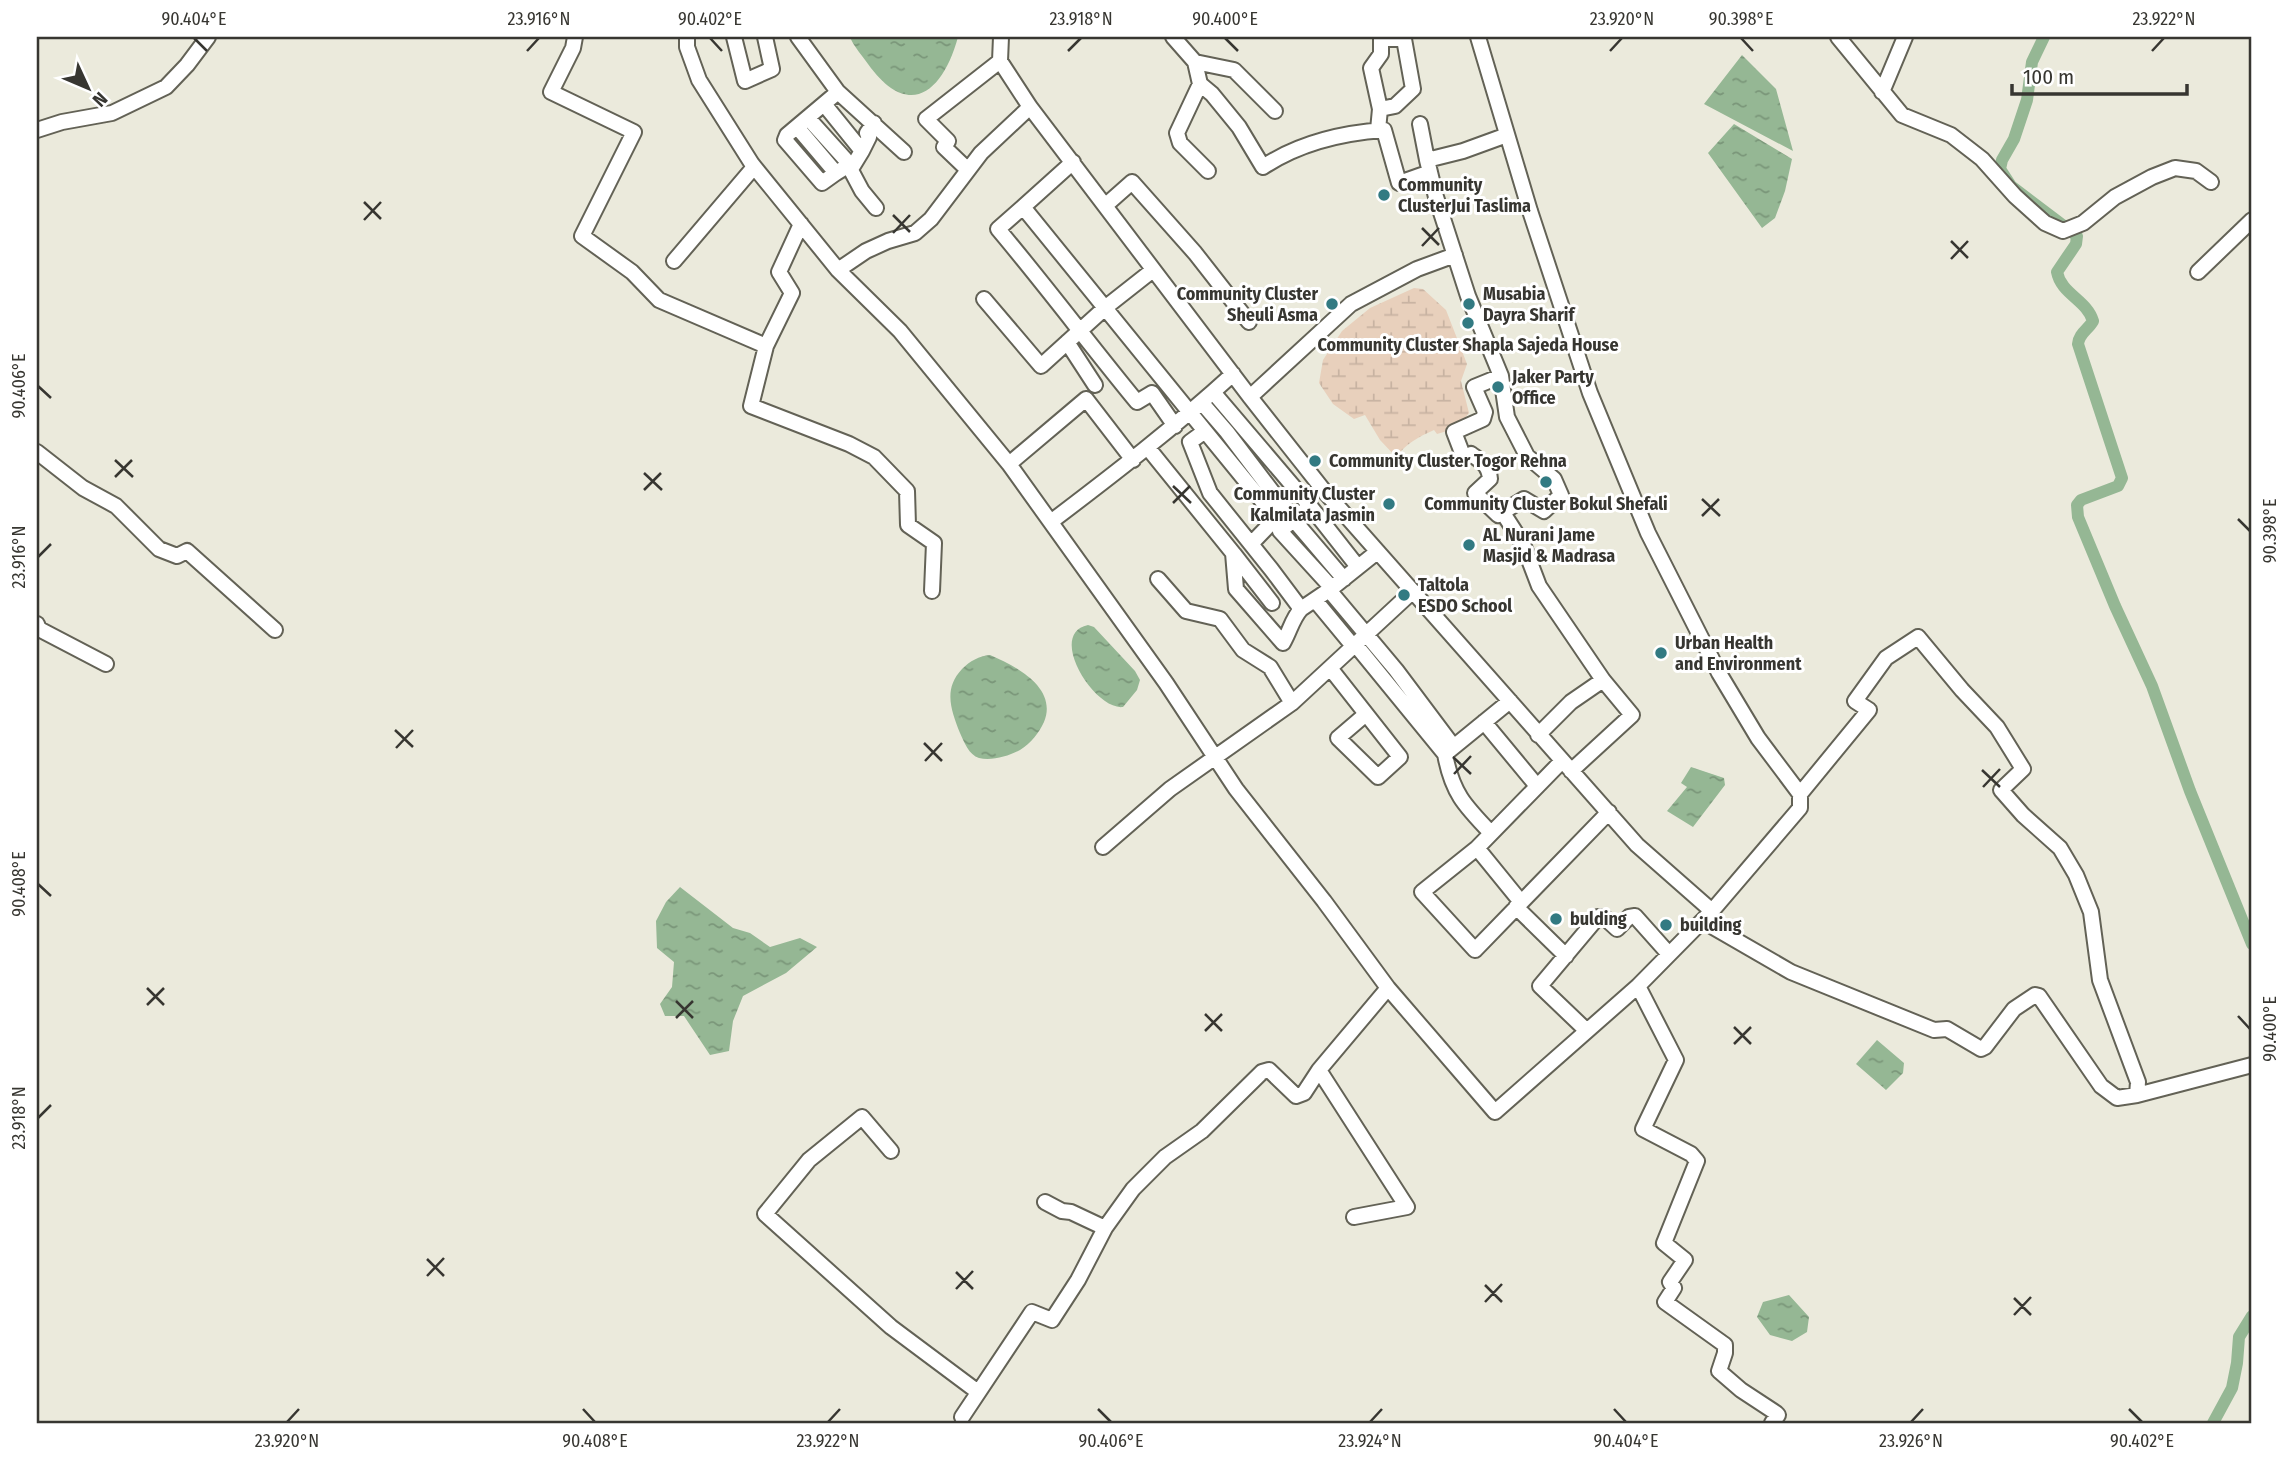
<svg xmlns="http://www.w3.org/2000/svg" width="2289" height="1460" font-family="'Fira Sans Condensed',sans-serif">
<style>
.wetland{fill:url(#wetland-marsh)}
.water{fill:url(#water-ripples)}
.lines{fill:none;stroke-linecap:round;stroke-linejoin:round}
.canal{stroke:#95b794;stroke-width:12}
.minor-casing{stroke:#636256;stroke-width:18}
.minor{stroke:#fff;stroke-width:14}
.ticks{fill:none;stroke:#373631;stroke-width:2.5}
.poi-dot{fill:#327a82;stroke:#fff;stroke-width:2.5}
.labels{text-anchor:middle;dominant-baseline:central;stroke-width:6;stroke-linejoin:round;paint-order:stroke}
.poi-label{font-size:18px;font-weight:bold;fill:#373631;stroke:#fff;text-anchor:start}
.neatline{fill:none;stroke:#373631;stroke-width:2.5}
.ticks-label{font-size:18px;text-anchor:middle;fill:#373631}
</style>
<defs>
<pattern id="wetland-marsh" width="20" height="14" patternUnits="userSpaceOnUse" patternTransform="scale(1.75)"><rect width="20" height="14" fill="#e8d0bc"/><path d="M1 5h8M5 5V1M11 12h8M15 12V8" fill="none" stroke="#c8b3a2"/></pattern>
<pattern id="water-ripples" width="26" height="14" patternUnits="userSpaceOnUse" patternTransform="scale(1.75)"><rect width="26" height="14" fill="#95b794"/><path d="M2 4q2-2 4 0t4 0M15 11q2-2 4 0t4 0" fill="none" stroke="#7a9679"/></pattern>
</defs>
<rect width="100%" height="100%" fill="#ebeadc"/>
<path class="wetland" d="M 1414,288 L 1423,289 L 1446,310 L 1467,364 L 1461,381 L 1469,413 L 1457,428 L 1437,434 L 1434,430 C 1418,437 1406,444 1396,457 L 1380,440 L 1365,415 L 1354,419 L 1333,404 L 1319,383 L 1323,360 L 1342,331 L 1370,308 Z"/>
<path class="water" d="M 850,37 L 958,37 C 943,92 909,121 868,64 C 862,55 854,47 850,37 Z
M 1742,55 L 1776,89 L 1793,151 L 1704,104 Z
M 1734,124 L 1792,159 L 1785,191 L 1775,218 L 1762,228 L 1708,153 Z
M 1088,625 L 1094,627 L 1135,671 L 1140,680 L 1137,690 L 1123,707 C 1095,711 1046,634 1088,625 Z
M 990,655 C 1016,666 1058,688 1044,722 C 1039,733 1031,743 1020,750 C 1009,756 992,761 979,758 C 969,755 964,742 960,733 C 951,710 943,689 962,669 C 970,661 979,656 990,655 Z
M 1691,767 L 1724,778 L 1725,785 L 1693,827 L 1667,811 L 1687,787 L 1681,783 Z
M 680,887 L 733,928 L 750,933 L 770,947 L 800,938 L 817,947 L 786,973 L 743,996 L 733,1021 L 729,1051 L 710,1055 L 684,1016 L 665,1016 L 660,1004 L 672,987 L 674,962 L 657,948 L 656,921 L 666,902 Z
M 1877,1040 L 1904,1063 L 1903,1073 L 1886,1090 L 1856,1064 Z
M 1789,1295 L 1809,1317 L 1807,1332 L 1792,1341 L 1770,1335 L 1757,1317 L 1763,1302 Z"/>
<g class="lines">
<path class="canal" d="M 2044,37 L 2032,62 L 2027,100 L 2014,139 L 2002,160 L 2000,169 L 2011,186 L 2077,236 L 2076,244 L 2057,272 C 2061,294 2087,300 2093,321 C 2088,330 2079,333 2078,344 L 2122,478 L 2118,486 L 2081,500 L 2077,505 L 2078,517 L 2115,606 L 2152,686 L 2190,791 L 2252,944
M 2213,1423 L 2232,1388 L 2237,1363 L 2239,1337 L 2252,1316"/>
<g class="minor-casing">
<path id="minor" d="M 575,37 L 573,48 L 551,92 L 634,132 L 582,236 L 632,272 L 659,300 L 766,346 L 751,406 L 849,444 L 874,457 L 907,491 L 908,525 L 934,543 L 932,591
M 687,37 L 687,47 L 699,80 L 752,164 L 838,270 L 900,331 L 1009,464 L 1166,683 L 1236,789 L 1324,901 L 1388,988 L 1495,1112 L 1638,986 L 1712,911 L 1637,845 L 1325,492 L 1250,397 L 1030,107 L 1000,61 L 1001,37
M 734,37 L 745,81 L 772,69 L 765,37
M 798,37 L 838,92 L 904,152
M 1173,37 L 1195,62 L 1200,84 L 1212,94 L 1239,127 L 1263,167 C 1299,143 1341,133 1384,130 L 1399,183 L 1430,172
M 1478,37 L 1530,211 L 1590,393 L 1648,533 L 1719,673 L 1758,738 L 1800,794 L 1800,808 L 1712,911 L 1713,927 L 1791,972 L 1934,1030 L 1947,1029 L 1981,1049 L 1985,1047 L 2014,1009 L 2035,995 L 2039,996 L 2101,1086 L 2117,1098 L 2137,1095 L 2252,1065
M 1838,37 L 1902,115 L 1951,135 L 1982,159 L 2015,196 L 2045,223 L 2063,231 L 2083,223 L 2115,197 L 2152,177 L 2175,168 L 2196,171 L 2211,182
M 1195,62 L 1234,70 L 1275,111
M 1200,84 L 1177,133 L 1180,143 L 1208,171
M 1882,92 L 1905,37
M 824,104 L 862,151 L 851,169
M 1380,109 L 1371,68 L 1381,54 L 1381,37
M 808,118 L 845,159 L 862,191 L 876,208
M 1420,124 L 1427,160
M 797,127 L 836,173 L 844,168
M 37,130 L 62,122 L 112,113 L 166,87 L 187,65 L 208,37
M 1378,130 L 1380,109 L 1395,106 L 1413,89 L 1404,39 L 1382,39
M 862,151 L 869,137 L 867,133 L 874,123
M 1073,162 L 1023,207 L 1205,431
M 968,170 L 944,147 L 948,141 L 926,119 L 1000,61
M 836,173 L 822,183 L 785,140 L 787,135 L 838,92
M 1106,205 L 1132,182 L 1195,253 L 1249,322
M 1023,207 L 998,229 C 1046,286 1090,345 1137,402 L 1152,393 L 1175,426
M 674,261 L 754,167
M 838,270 L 866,251 L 888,241 L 915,233 L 931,219 L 981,153 L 1030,107
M 2198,272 L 2252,220
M 984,299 L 1041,366 L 1106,307 L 1153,270
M 1067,342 L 1095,385
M 766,346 L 792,293 L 779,272 L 801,224
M 1501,376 L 1474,387 L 1485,412 L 1483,419 L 1454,432 L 1464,458 L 1471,454 C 1482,462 1489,465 1490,479 L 1475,493 L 1498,515 L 1524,499 L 1544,511 L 1561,495 L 1554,479 L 1527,456 L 1507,417 L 1501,376 L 1468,296 L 1436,197 L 1427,160 L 1463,151 L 1507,135
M 1213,392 L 1310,506 L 1280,531
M 1250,397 L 1351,304 L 1417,269 L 1455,255
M 1202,403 L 1227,432 L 1293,519 L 1344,579
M 1148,448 L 1233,553 L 1236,589 L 1283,643 C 1290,631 1292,619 1301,609
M 37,452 L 83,488 L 116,506 L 159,549 L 177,556 L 187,551 L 275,630
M 1009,464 L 1086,399 L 1133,460
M 1310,506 L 1358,567
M 1285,508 L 1276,518 L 1205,431 L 1190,442 L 1210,493 L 1271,569 L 1301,609 L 1332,588
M 1503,513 L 1523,544 L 1539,586 L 1603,680 L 1632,715 L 1571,771
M 1052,521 C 1114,474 1175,427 1233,374
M 1278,524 L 1280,531 L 1332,588 L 1377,552
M 1251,544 L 1276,518
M 1234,554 L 1272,603
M 1158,579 L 1186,611 L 1220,619 L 1243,650 L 1270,667 L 1292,703
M 1329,590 L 1396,670 L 1453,746
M 1315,600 L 1353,646
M 37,624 L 39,629 L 106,664
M 1355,644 L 1445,754 L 1510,701
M 1330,668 L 1400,757 L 1378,777 L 1338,738 L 1366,714
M 1484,722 L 1537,786
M 1538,735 L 1571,702 L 1603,680
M 1445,754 C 1452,793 1465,806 1491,833
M 1800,794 L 1869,710 L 1855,701 L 1886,658 L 1918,637 L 1962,690 L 1997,727 L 2023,769 L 2001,790 L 2023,815 L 2060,848 L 2076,875 L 2091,912 L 2100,980 L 2138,1082 L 2137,1095
M 1103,847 L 1170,789 L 1292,703 L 1413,591
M 1477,848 L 1562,761
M 1521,902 L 1477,848 L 1422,892 L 1475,950 L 1609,812
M 1516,907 L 1566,956
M 1638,986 L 1676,1060 L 1643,1129 L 1691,1154 L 1697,1161 L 1664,1243 L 1685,1260 L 1670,1282 L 1674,1288 L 1665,1302 L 1725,1345 L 1725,1353 L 1719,1371 L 1741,1390 L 1776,1413 L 1778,1415 L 1772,1423
M 1587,1031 L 1540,986 L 1598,917 L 1604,917 L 1617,929 L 1629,917 L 1635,916 L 1668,953
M 1319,1070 L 1407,1207 L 1354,1217
M 891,1151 L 862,1117 L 809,1160 L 765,1214 L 891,1327 L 978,1392
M 1045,1202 L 1062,1211 L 1071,1212 L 1105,1228
M 962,1417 L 1032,1312 L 1052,1320 L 1078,1280 L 1105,1228 L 1133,1189 L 1165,1157 L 1202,1131 L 1262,1072 L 1269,1070 L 1296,1096 L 1304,1093 L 1319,1070 L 1388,988"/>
</g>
<use href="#minor" class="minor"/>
</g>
<path class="ticks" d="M 194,38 L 207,51M 710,38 L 722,51M 1225,38 L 1238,51M 1741,38 L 1753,51M 527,51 L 539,38M 1068,51 L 1081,38M 1610,51 L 1622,38M 2152,51 L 2164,38M 364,202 L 381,219M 893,215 L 910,232M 364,220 L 381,202M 1422,228 L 1439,245M 893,233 L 910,215M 1951,241 L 1968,258M 1422,246 L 1439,228M 1951,259 L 1968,241M 38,386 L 51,398M 115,460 L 133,477M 644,473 L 662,490M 115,477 L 132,460M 1173,486 L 1191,503M 644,490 L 661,473M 1702,499 L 1720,516M 1173,503 L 1190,486M 1702,516 L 1719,499M 2238,519 L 2250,531M 38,557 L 51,544M 395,730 L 413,747M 924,743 L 942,761M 396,748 L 413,730M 1453,757 L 1471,774M 925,761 L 942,743M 1982,770 L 2000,787M 1454,774 L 1471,756M 1983,787 L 2000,769M 38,884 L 51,896M 147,988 L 164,1005M 676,1001 L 693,1018M 147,1005 L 164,988M 1205,1014 L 1222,1031M 2238,1016 L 2250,1029M 676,1018 L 693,1001M 1734,1027 L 1751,1044M 1205,1031 L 1222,1014M 1734,1044 L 1751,1027M 38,1118 L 51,1105M 427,1259 L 444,1276M 956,1272 L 973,1289M 427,1276 L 444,1258M 1485,1285 L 1502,1302M 956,1289 L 973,1271M 2014,1298 L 2031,1315M 1485,1302 L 1502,1284M 2014,1315 L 2031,1297M 583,1409 L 595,1422M 1098,1409 L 1111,1422M 1614,1409 L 1626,1422M 2129,1409 L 2142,1422M 287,1422 L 299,1409M 828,1422 L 840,1409M 1370,1422 L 1382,1409M 1911,1422 L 1923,1409"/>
<g class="poi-dot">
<circle cx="1384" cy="195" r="7"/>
<circle cx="1332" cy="304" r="7"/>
<circle cx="1469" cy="304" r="7"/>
<circle cx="1468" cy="323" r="7"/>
<circle cx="1498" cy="387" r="7"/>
<circle cx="1315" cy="461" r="7"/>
<circle cx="1546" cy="482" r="7"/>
<circle cx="1389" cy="504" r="7"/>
<circle cx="1469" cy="545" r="7"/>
<circle cx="1404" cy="595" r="7"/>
<circle cx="1661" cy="653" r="7"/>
<circle cx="1556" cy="919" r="7"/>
<circle cx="1666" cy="925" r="7"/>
</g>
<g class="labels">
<g class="poi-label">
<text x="1398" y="185">Community<tspan x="1398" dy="21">ClusterJui Taslima</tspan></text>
<text x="1318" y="294" text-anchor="end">Community Cluster<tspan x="1318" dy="21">Sheuli Asma</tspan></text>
<text x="1483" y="294">Musabia<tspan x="1483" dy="21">Dayra Sharif</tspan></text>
<text x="1468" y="345" text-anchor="middle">Community Cluster Shapla Sajeda House</text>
<text x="1512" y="377">Jaker Party<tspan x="1512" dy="21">Office</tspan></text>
<text x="1329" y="461">Community Cluster Togor Rehna</text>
<text x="1375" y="494" text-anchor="end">Community Cluster<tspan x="1375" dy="21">Kalmilata Jasmin</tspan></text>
<text x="1546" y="504" text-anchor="middle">Community Cluster Bokul Shefali</text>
<text x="1483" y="535">AL Nurani Jame<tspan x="1483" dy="21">Masjid &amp; Madrasa</tspan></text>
<text x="1418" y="585">Taltola<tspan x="1418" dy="21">ESDO School</tspan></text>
<text x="1675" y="643">Urban Health<tspan x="1675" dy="21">and Environment</tspan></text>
<text x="1570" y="919">bulding</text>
<text x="1680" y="925">building</text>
</g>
</g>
<rect width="2289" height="1460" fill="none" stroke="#ffffff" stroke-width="77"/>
<g transform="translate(88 88) rotate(134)" stroke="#ffffff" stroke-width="5" paint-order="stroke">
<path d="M0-5L12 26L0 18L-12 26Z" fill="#373631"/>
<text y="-10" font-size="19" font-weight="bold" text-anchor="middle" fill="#373631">N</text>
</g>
<path d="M2012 84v10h175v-10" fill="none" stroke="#373631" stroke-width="3.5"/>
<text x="2023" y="84" font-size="21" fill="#373631" stroke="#ffffff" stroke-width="5" paint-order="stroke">100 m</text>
<rect x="38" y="38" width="2212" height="1384" class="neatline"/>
<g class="ticks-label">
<text x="194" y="25">90.404°E</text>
<text x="539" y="25">23.916°N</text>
<text x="710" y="25">90.402°E</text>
<text x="1081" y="25">23.918°N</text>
<text x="1225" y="25">90.400°E</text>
<text x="1622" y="25">23.920°N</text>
<text x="1741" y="25">90.398°E</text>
<text x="2164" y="25">23.922°N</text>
<text transform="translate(19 386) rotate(-90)" y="6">90.406°E</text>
<text transform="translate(2270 531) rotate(-90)" y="6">90.398°E</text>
<text transform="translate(19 557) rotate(-90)" y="6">23.916°N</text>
<text transform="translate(19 884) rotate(-90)" y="6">90.408°E</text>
<text transform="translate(2270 1029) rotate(-90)" y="6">90.400°E</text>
<text transform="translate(19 1118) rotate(-90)" y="6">23.918°N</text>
<text x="287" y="1447">23.920°N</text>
<text x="595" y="1447">90.408°E</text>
<text x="828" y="1447">23.922°N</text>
<text x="1111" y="1447">90.406°E</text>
<text x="1370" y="1447">23.924°N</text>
<text x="1626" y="1447">90.404°E</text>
<text x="1911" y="1447">23.926°N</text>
<text x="2142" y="1447">90.402°E</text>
</g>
</svg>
